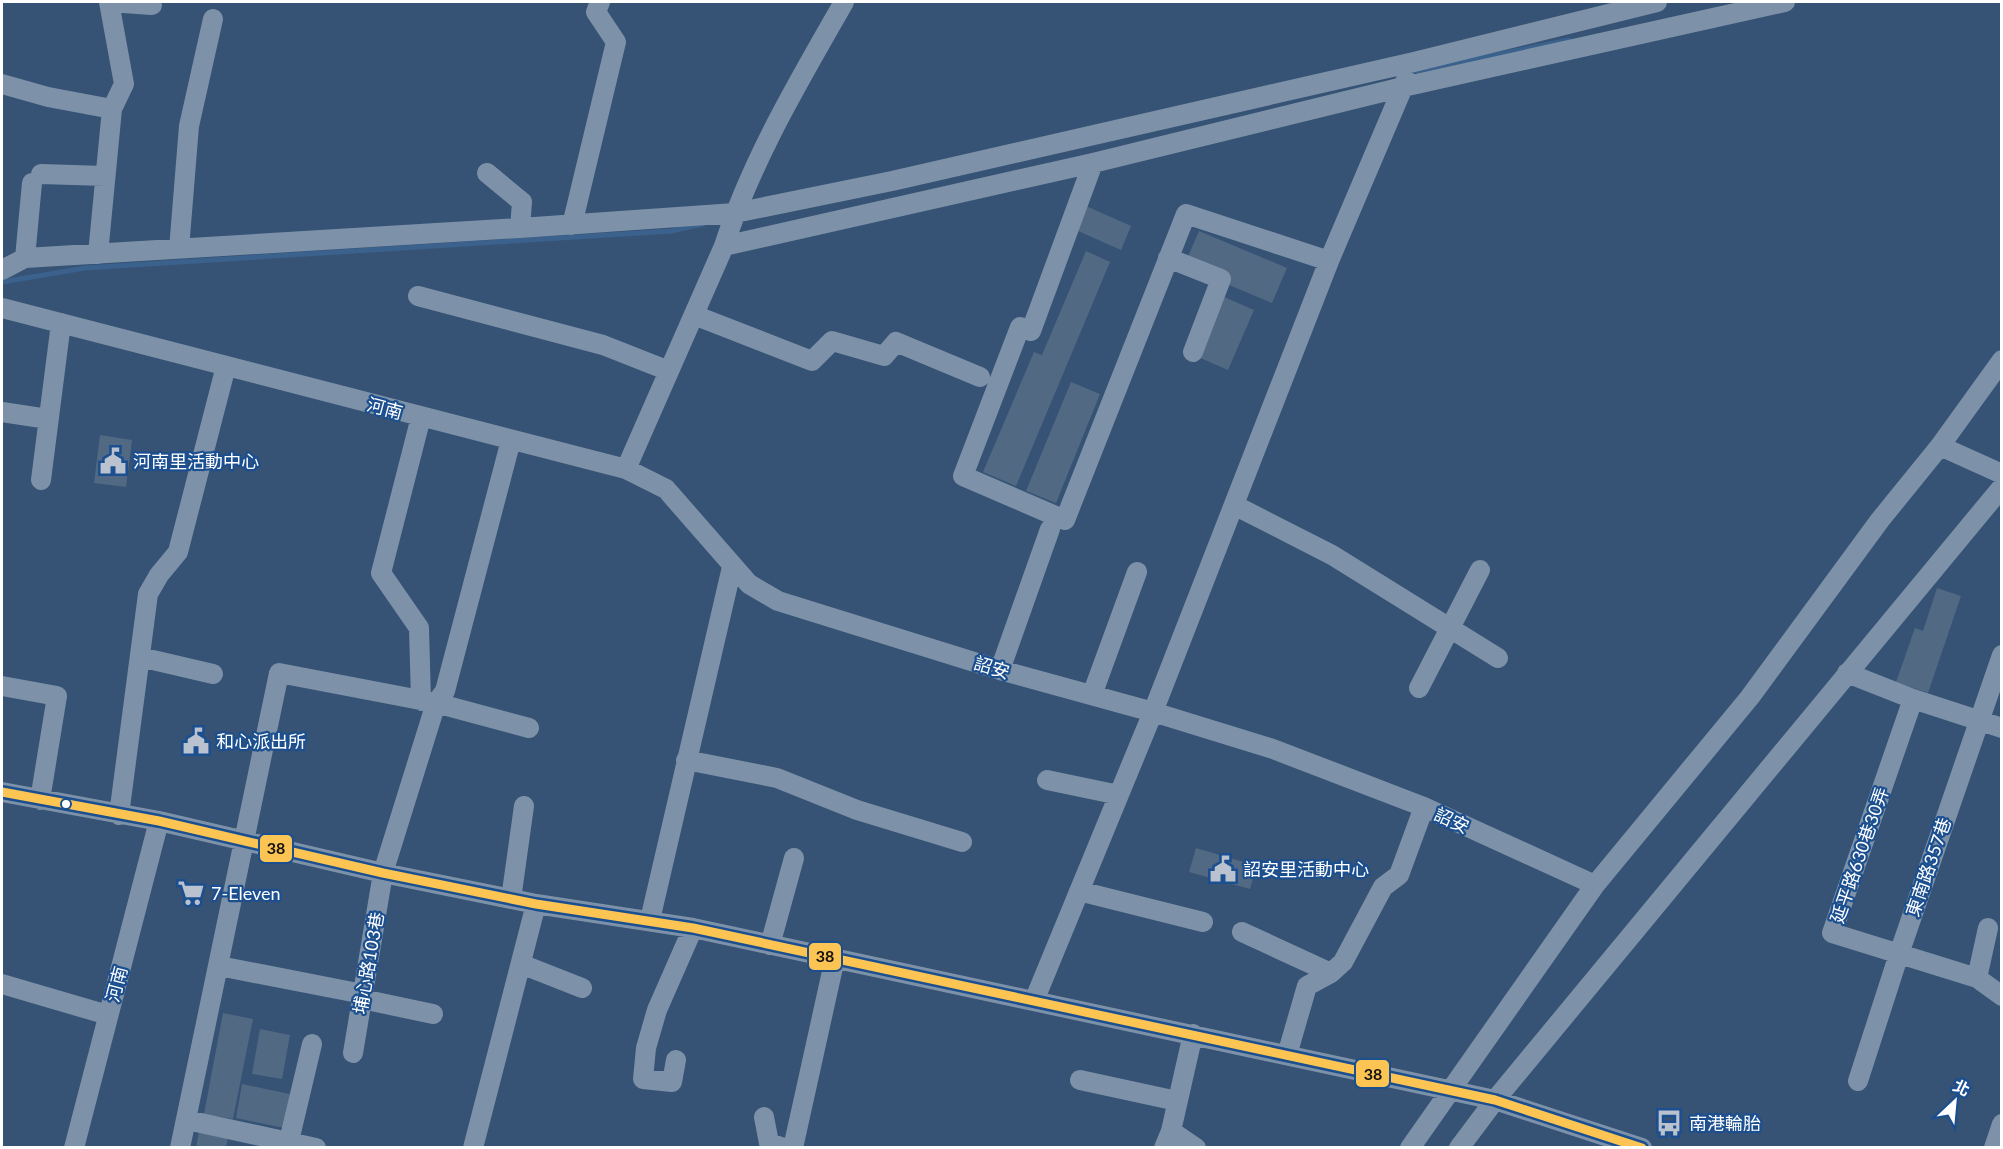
<svg xmlns="http://www.w3.org/2000/svg" width="2003" height="1149" font-family="Lato,'Noto Sans TC',sans-serif">
<style>
.lines{fill:none;stroke-linecap:round;stroke-linejoin:round}
.stream{stroke:#3b618d;stroke-width:5}
.building{fill:#526984}
.minor{stroke:#7d92a8;stroke-width:20}
.bus-1-casing{stroke:#1b4f8f;stroke-width:14}
.bus-1{stroke:#fcc553;stroke-width:9}
.bus-dot{fill:#fff;stroke:#1b4f8f;stroke-width:2}
.labels{text-anchor:middle;dominant-baseline:central;stroke-width:4.5;stroke-linejoin:round;paint-order:stroke}
.street-label{font-size:18px;fill:#fff;stroke:#1b4f8f}
.poi-label{font-size:18px;fill:#fff;stroke:#1b4f8f;text-anchor:start}
.line-badge{stroke:#1b4f8f;stroke-width:2}
.pale-badge-label{font-size:16px;text-anchor:middle;font-weight:bold;fill:#111}
</style>
<rect width="100%" height="100%" fill="#365274"/>
<g class="lines">
<path class="stream" d="M 1416,71 L 1569,40
M 2,282 L 85,268 L 672,231 L 703,224"/>
</g>
<path class="building" d="M 1086,206 L 1131,226 L 1121,250 L 1076,230 Z
M 1199,231 L 1287,268 L 1272,303 L 1184,266 Z
M 1086,251 L 1110,262 L 1016,486 L 983,472 L 1034,352 L 1042,355 Z
M 1224,297 L 1254,310 L 1228,370 L 1198,357 Z
M 1071,382 L 1100,394 L 1056,503 L 1026,491 Z
M 100,435 L 132,440 L 126,487 L 94,483 Z
M 1937,588 L 1961,596 L 1928,693 L 1896,682 L 1915,628 L 1923,631 Z
M 1196,848 L 1257,866 L 1250,889 L 1189,872 Z
M 223,1013 L 253,1019 L 233,1119 L 204,1114 Z
M 260,1029 L 290,1035 L 282,1079 L 252,1074 Z
M 242,1084 L 290,1094 L 284,1128 L 236,1118 Z
M 199,1131 L 228,1137 L 226,1148 L 196,1148 Z"/>
<g class="lines">
<path class="minor" d="M 2,84 L 48,97 L 112,109
M 1093,163 L 1031,331 L 1020,327 L 963,476 L 1065,520 L 1186,214 L 1329,261
M 487,173 L 522,202 L 520,228
M 41,174 L 105,176
M 572,225 L 616,42 L 596,12 L 600,2
M 724,246 L 1093,163 L 1403,87 L 1785,2
M 179,249 L 189,126 L 213,19
M 98,254 L 112,109 L 124,84 L 109,2 L 152,5
M 25,258 L 32,183
M 1168,258 L 1221,279 L 1193,352
M 2,270 L 25,258 L 520,228 L 735,213 L 892,181 L 1414,62 L 1657,2
M 418,296 L 603,345 L 669,371
M 2,308 L 626,469 L 666,489 L 749,584 L 778,601 L 1000,670 L 1153,712 L 1273,749 L 1424,807 L 1595,885
M 694,315 L 812,361 L 832,341 L 884,356 L 896,342 L 980,377
M 2,412 L 48,419
M 1940,446 L 2002,474
M 626,469 L 724,246 C 752,159 799,81 844,2
M 41,480 L 61,323
M 1234,505 L 1332,555 L 1498,658
M 140,657 L 213,674
M 1000,670 L 1050,529
M 1847,673 L 1913,699 L 1832,933 L 1977,978
M 2,686 L 57,696 L 40,800
M 1419,688 L 1480,570
M 1092,695 L 1137,572
M 1913,699 L 2002,728
M 421,701 L 419,628 L 381,573 L 421,417
M 686,760 L 777,778 L 857,810 L 962,842
M 1047,780 L 1119,795
M 2,792 L 159,821 L 383,873 L 536,904 L 693,928 L 1495,1100 L 1642,1148
M 119,815 L 148,594 L 159,575 L 178,552 L 226,366
M 1079,891 L 1203,922
M 511,899 L 524,806
M 650,920 L 732,567
M 1988,928 L 1977,978 L 2002,996
M 1242,932 L 1331,973
M 770,945 L 794,858
M 521,964 L 582,988
M 219,966 L 363,994
M 2,984 L 108,1015
M 362,999 L 433,1014
M 1034,1001 L 1153,712 L 1329,261 L 1406,80
M 353,1053 L 383,873 L 436,703 L 445,691 L 511,440
M 1287,1055 L 1307,986 L 1331,973 L 1343,962 L 1383,887 L 1399,875 L 1424,807
M 676,1060 L 672,1082 L 643,1079 L 646,1048 L 657,1010 L 693,928
M 1080,1080 L 1177,1101
M 1858,1081 L 1899,954 L 2002,655
M 764,1117 L 769,1143 L 784,1148
M 187,1120 L 316,1148
M 1171,1131 L 1196,1148
M 289,1141 L 312,1044
M 74,1148 L 159,821
M 180,1148 L 279,673 L 436,703 L 529,728
M 473,1148 L 536,904
M 793,1148 L 835,958
M 1164,1148 L 1171,1131 L 1193,1034
M 1410,1148 L 1595,885 L 1750,697 L 1880,520 L 1940,446 L 2002,360
M 1459,1148 L 1495,1100 L 2002,487
M 1994,1148 L 2002,1124"/>
<g class="bus-1-casing">
<path id="bus-1" d="M 2,792 L 159,821 L 383,873 L 536,904 L 693,928 L 1495,1100 L 1642,1148"/>
</g>
<use href="#bus-1" class="bus-1"/>
</g>
<defs>
<g id="civic-bare" transform="scale(2.07)"><path d="M-.6-6.5H3V-4.5H.6V-3L4-1V1h2V6H-6V1h2V-1L-.6-3ZM-1.2 2.5V6h2.4V2.5Z" fill="#b9c2ce" stroke="#1b4f8f" stroke-width="2.5" paint-order="stroke"/></g>
<g id="supermarket-bare" transform="scale(2.07)"><path d="M-6-5.5h2.5l.6 2H6L4.5 2H-2.5L-4.4-4H-6ZM-1.5 3.2a1.3 1.3 0 1 0 .1 0ZM3 3.2a1.3 1.3 0 1 0 .1 0Z" fill="#b9c2ce" stroke="#1b4f8f" stroke-width="2.5" paint-order="stroke"/></g>
<g id="bus-bare" transform="scale(2.07)"><path d="M-5-6H5V4H4V6H2V4H-2V6H-4V4H-5ZM-3.5-4V0h7V-4ZM-3.5 1.2v1.5H-2V1.2ZM2 1.2v1.5H3.5V1.2Z" fill="#b9c2ce" stroke="#1b4f8f" stroke-width="2.5" paint-order="stroke"/></g>
</defs>
<g fill-rule="evenodd">
<use href="#civic-bare" x="113" y="461"/>
<use href="#civic-bare" x="196" y="741"/>
<use href="#civic-bare" x="1223" y="869"/>
<use href="#supermarket-bare" x="191" y="893"/>
<use href="#bus-bare" x="1669" y="1123"/>
</g>
<circle class="bus-dot" cx="66" cy="804" r="5"/>
<g class="labels">
<g class="street-label">
<text transform="translate(385 408) rotate(15)">河南</text>
<text transform="translate(992 667) rotate(17)">詔安</text>
<text transform="translate(1452 820) rotate(25)">詔安</text>
<text transform="translate(1859 855) rotate(-71)">延平路630巷30弄</text>
<text transform="translate(1928 867) rotate(-71)">東南路357巷</text>
<text transform="translate(368 963) rotate(-80)">埔心路103巷</text>
<text transform="translate(116 984) rotate(-75)">河南</text>
</g>
<g class="poi-label">
<text x="133" y="461">河南里活動中心</text>
<text x="216" y="741">和心派出所</text>
<text x="1243" y="869">詔安里活動中心</text>
<text x="211" y="893">7-Eleven</text>
<text x="1689" y="1123">南港輪胎</text>
</g>
</g>
<g class="line-badge">
<rect x="259" y="834" width="34" height="29" rx="6" fill="#fcc553"/>
<rect x="808" y="942" width="34" height="29" rx="6" fill="#fcc553"/>
<rect x="1355" y="1059" width="35" height="29" rx="6" fill="#fcc553"/>
</g>
<g class="pale-badge-label">
<text x="276" y="854">38</text>
<text x="825" y="962">38</text>
<text x="1373" y="1080">38</text>
</g>
<rect width="2003" height="1149" fill="none" stroke="#ffffff" stroke-width="6"/>
<g transform="translate(1955 1101) rotate(26)" stroke="#1b4f8f" stroke-width="4.5" paint-order="stroke">
<path d="M0-4.5L10 22L0 15L-10 22Z" fill="#ffffff"/>
<text y="-9" font-size="16" font-weight="bold" text-anchor="middle" fill="#ffffff">北</text>
</g>
</svg>
